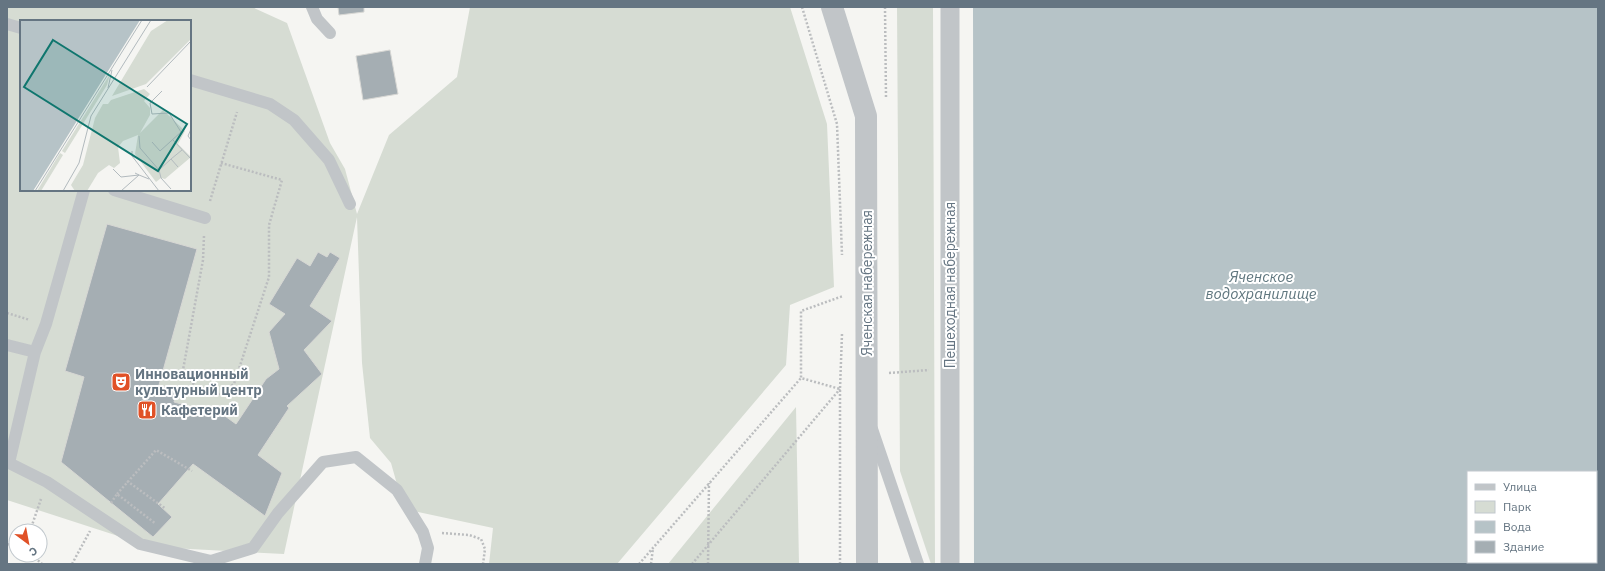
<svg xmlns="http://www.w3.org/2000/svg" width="1605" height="571" font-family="'IBM Plex Sans',sans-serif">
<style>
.green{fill:#d6dcd3;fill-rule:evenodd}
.water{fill:#b6c3c7;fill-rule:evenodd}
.building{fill:#a5aeb3;stroke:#d7d7d4}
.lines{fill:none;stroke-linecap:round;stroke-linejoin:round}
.path{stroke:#bbbdbf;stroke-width:2.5;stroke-dasharray:2 2;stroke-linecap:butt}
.service{stroke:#c1c5c8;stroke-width:12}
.pedestrian{stroke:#c1c5c8;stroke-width:19}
.tertiary{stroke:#c1c5c8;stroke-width:22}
.labels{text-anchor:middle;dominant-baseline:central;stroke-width:4;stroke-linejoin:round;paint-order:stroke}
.street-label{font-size:14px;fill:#657582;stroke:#fff}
.poi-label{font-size:14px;font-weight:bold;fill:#657582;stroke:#fff;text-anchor:start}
.water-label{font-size:15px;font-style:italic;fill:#60777f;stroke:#fff}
.inset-road{fill:none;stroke:#b2babe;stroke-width:1}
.view{fill:#0f766e;fill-opacity:0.15;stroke:#0f766e;stroke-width:2}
.inset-edge{fill:none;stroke:#657582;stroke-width:2}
</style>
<rect width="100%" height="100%" fill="#f5f5f2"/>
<path class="green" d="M 7,7 L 252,7 L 287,23 L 330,143 L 345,169 L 357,214 L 389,135 L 457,77 L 470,7 L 790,7 L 827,124 L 834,287 L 790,305 L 786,365 L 617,564 L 489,564 L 493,528 L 404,509 L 391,463 L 370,438 L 362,363 L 357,217 L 284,554 L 152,547 L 7,500 ZM 21,21 L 190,21 L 190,190 L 21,190 Z
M 897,7 L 933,7 L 935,564 L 931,564 L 900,471 Z
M 796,407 L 799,564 L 668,564 Z"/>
<path class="water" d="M 973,7 L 1598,7 L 1598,564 L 974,564 ZM 1468,472 L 1596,472 L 1596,562 L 1468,562 Z"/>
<path class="building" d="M 338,7 L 364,7 L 364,12 L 339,15 Z
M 390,50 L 398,94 L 363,100 L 356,56 Z
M 107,224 L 197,249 L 159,385 L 177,390 L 174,402 L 225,416 L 236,424 L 266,379 L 279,369 L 269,332 L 285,314 L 269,304 L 297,258 L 310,266 L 318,252 L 327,257 L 330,252 L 340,258 L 310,306 L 332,321 L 304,350 L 322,374 L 287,406 L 289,408 L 258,455 L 282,473 L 265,516 L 193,464 L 158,504 L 172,517 L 153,537 L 61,462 L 84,377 L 65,371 Z"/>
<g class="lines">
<path class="path" d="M 802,7 L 837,124 L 842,255
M 885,7 L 886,98
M 210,201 L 237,112
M 204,236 L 203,260 L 183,370 L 195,386 L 219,394 L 234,384 L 269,277 L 269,225 L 282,180 L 221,163
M 7,313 L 30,320
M 842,334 L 840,389 L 801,378 L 801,311 L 843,296
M 889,373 L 929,370
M 840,390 L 840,564
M 127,481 L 166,509
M 117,494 L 156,450 L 192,471
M 111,503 L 117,494 L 156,524
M 30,531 L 41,499
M 442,533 L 469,535 L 481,539 L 485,549 L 483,564
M 7,544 L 16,546
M 32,555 L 42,564
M 72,564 L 90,531
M 639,564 L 801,378
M 651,564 L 653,548
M 692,564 L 840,389
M 708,564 L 709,483"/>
<path class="service" d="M 312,7 L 317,19 L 330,33
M 7,24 L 21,28
M 190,80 L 270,104 L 294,120 L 329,160 L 350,204
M 84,190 L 46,324 L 35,352 L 9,463 L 47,482 L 140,544 L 211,561 L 253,548 L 278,513 L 323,462 L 356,457 L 397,490 L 423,532 L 428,548 L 425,564
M 114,190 L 205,218
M 7,345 L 35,352
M 872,429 L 918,564"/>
<path class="pedestrian" d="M 950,7 L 950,564"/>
<path class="tertiary" d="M 832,7 L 866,116 L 867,564"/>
</g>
<defs>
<g id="theatre-square" transform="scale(1)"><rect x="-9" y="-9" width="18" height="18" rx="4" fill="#e05127" stroke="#fff"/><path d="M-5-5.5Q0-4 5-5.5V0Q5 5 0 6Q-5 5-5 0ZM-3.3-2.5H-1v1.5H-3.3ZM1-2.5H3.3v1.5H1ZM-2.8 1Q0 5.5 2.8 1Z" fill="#fff"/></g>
<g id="restaurant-square" transform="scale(1)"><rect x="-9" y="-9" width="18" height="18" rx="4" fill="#e05127" stroke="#fff"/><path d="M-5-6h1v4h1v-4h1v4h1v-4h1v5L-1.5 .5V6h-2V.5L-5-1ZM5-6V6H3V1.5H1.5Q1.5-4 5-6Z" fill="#fff"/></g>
</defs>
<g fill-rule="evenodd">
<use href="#theatre-square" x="121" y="382"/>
<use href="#restaurant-square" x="147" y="410"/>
</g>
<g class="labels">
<g class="street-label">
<text transform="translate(867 283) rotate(-90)">Яченская набережная</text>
<text transform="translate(950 285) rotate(-90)">Пешеходная набережная</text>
</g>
<g class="poi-label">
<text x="135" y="374">Инновационный<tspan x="135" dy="16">культурный центр</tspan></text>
<text x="161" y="410">Кафетерий</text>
</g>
<g class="water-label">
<text x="1261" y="276">Яченское<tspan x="1261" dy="17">водохранилище</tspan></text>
</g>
</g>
<g transform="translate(20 20)">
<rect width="171" height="171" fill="#f5f5f2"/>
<path d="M 148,0 L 171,0 L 171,19 L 126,64 L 92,76 L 131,11 ZM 90,54 L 87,65 L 45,133 L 42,131 ZM 124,69 L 130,74 L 124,81 L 130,88 L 130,95 L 120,113 L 143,90 L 165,111 L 158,124 L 171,137 L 145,159 L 141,158 L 136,162 L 115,134 L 118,115 L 103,121 L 98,127 L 100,143 L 94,148 L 89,145 L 78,153 L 67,171 L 55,171 L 51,165 L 63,145 L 75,98 L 83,84 L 88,84 L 91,80 ZM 40,133 L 43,135 L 21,171 L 17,171 Z" fill="#d6dcd3"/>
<path d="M 0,0 L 120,0 L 13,171 L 0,171 Z" fill="#b6c3c7"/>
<path class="inset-road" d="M 127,67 L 171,21M 88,68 L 92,50M 171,109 L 168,116 L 171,120M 119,116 L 120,128 L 139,150M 153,120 L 171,139M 132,122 L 140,131 L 161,112 L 149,93 L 132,94 L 130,83 L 142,71M 112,131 L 112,136 L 139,171M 151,139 L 139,150 L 141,158 L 151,169M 158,147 L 151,139 L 162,130M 93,149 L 101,157 L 119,155 L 115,153M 15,171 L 122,0M 43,171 L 59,143 L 71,96 L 131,0M 101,171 L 119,155 L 129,159"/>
<path class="view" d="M 33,20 L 167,104 L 138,151 L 4,67 Z"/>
<rect width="171" height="171" class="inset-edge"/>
</g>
<rect width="1605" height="571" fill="none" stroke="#657582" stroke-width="16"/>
<rect x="1467" y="471" width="130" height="92" fill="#ffffff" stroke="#c1c8cd"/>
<rect x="1475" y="484" width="20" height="6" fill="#c1c5c8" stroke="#c1c8cd"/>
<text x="1503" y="491" font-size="12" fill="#657582">Улица</text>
<rect x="1475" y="501" width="20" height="12" fill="#d6dcd3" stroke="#c1c8cd"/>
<text x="1503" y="511" font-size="12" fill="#657582">Парк</text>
<rect x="1475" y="521" width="20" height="12" fill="#b6c3c7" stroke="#c1c8cd"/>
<text x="1503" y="531" font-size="12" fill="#657582">Вода</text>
<rect x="1475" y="541" width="20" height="12" fill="#a5aeb3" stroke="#c1c8cd"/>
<text x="1503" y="551" font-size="12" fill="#657582">Здание</text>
<g transform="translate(28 543) rotate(148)"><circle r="19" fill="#ffffff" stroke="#c1c8cd"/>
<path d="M0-3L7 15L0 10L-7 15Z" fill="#e05127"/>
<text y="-6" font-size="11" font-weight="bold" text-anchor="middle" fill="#657582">С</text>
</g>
</svg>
